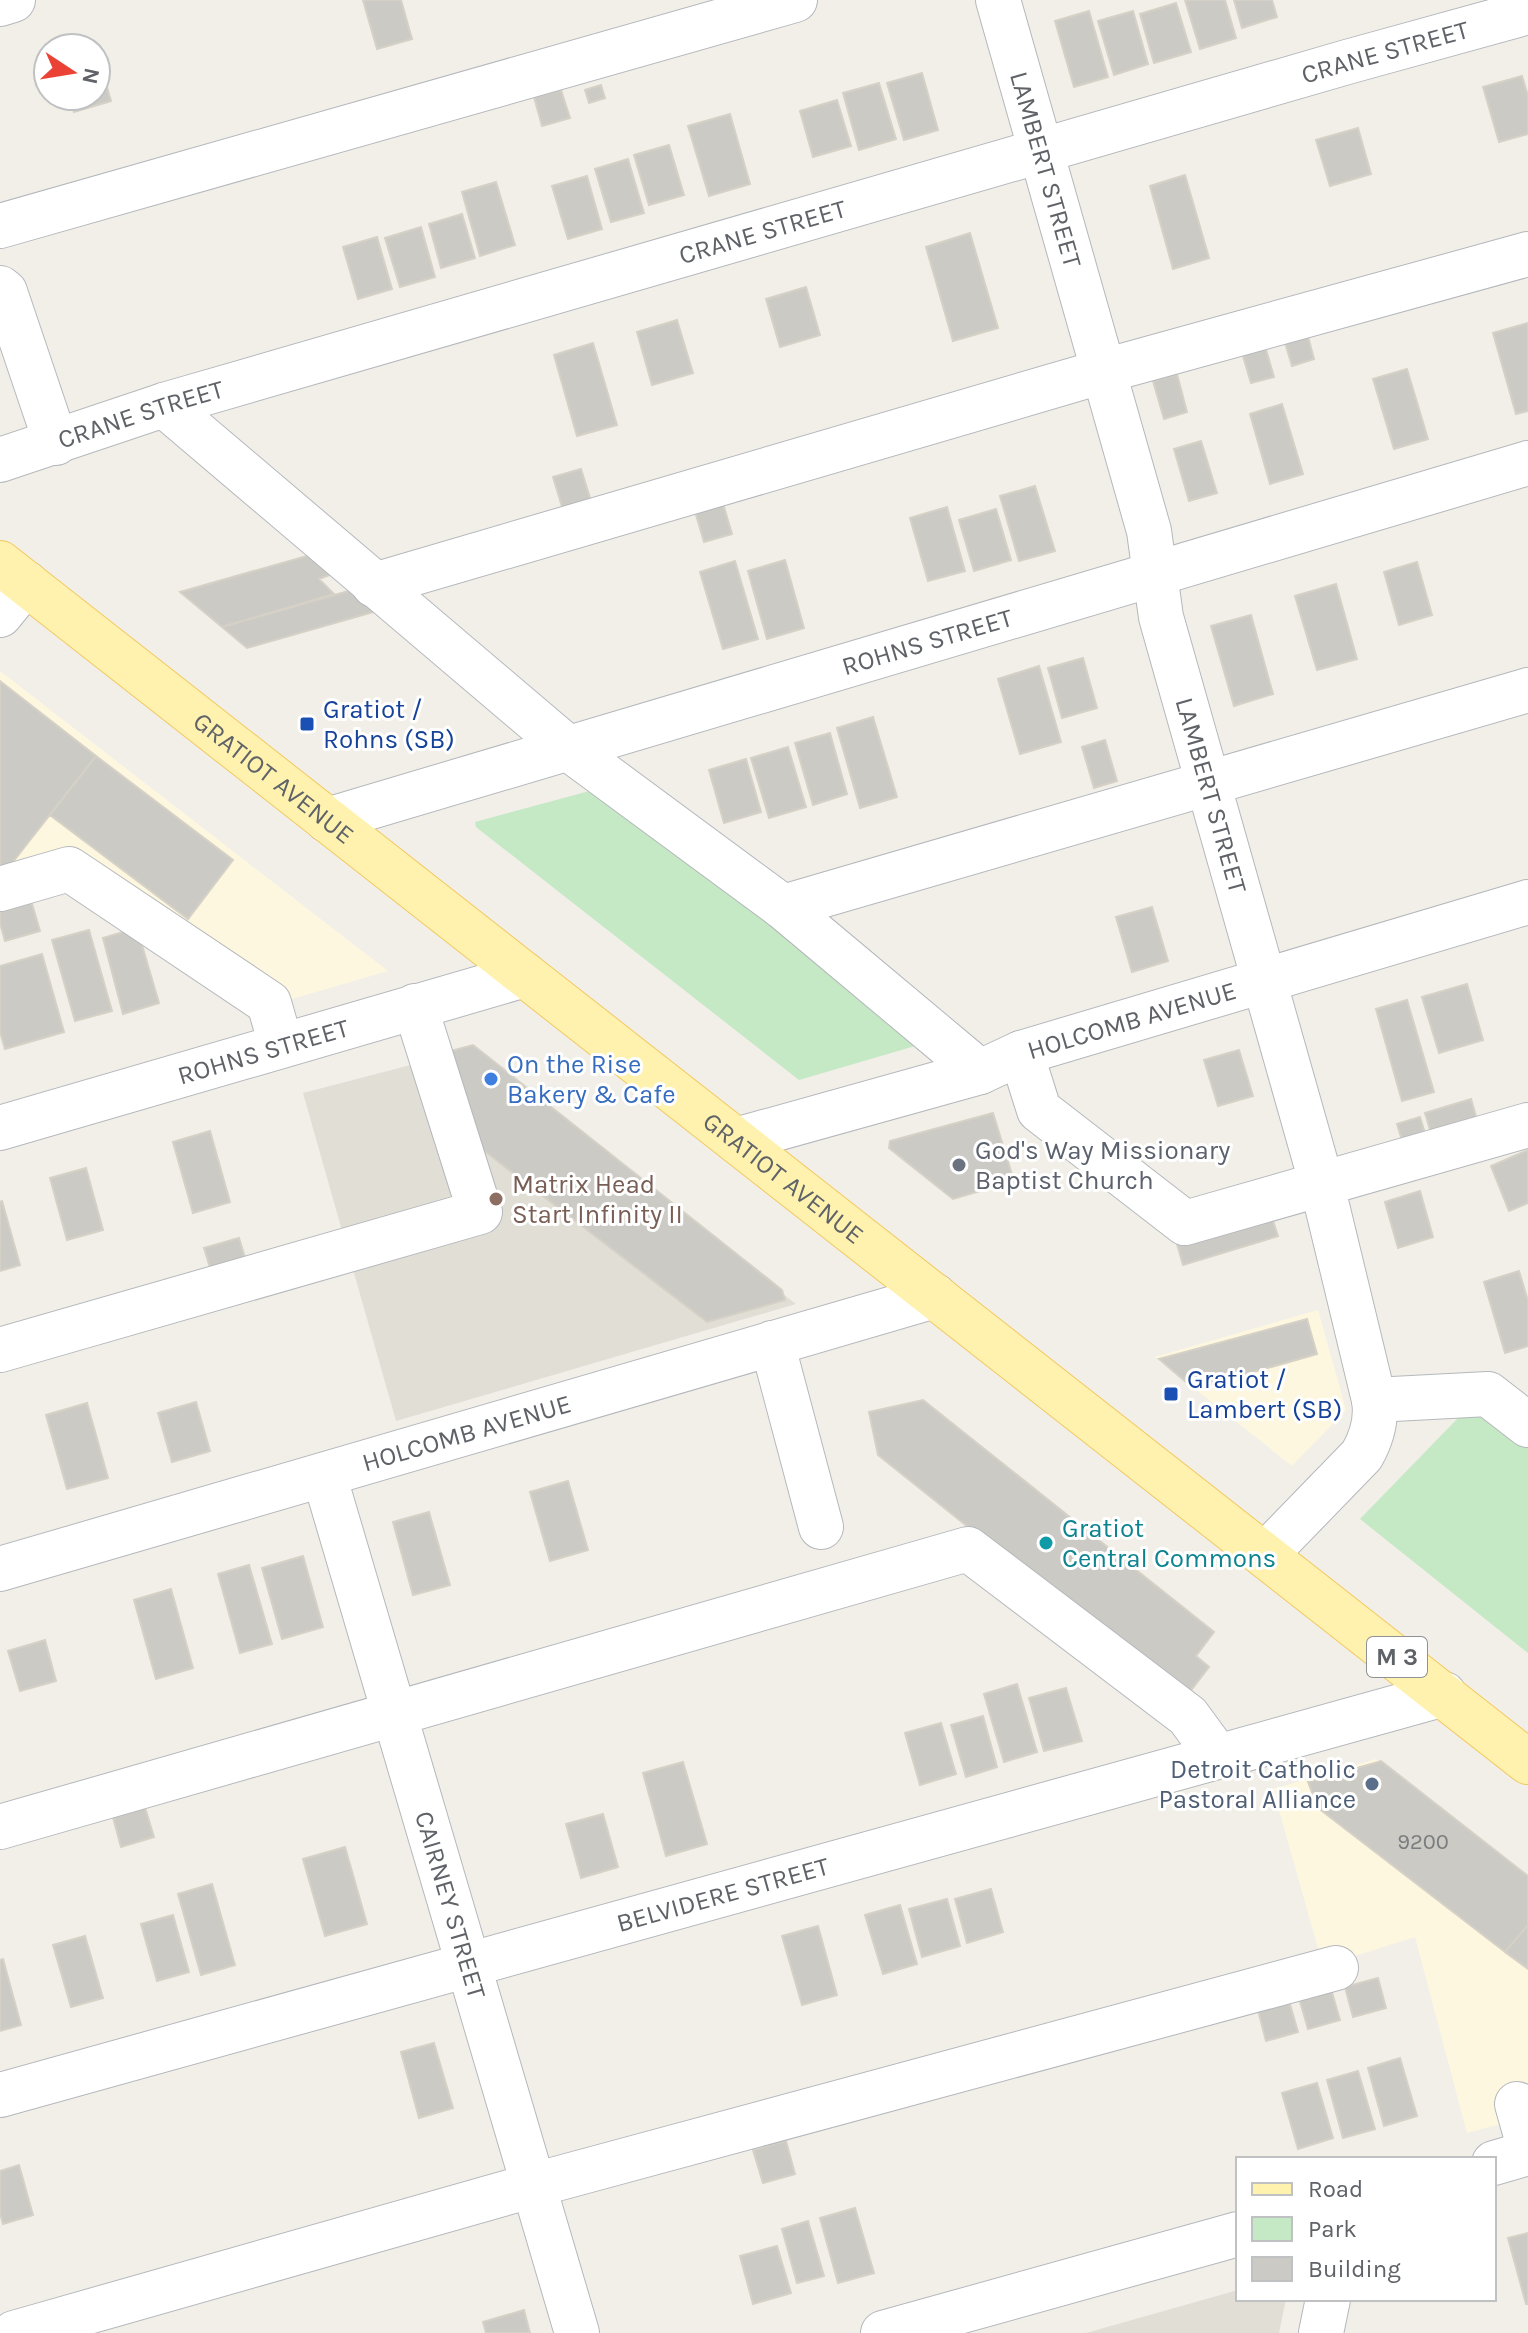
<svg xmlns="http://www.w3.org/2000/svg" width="1528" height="2333" font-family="Karla,sans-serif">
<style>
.commercial{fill:#fef7e0}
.education{fill:#e1ded6}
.green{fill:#c5e8c5}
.building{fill:#cccac5;stroke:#d6d1c6;stroke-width:2}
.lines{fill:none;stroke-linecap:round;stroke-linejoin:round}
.minor-casing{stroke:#b5b8bc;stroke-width:46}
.major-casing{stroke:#f2c960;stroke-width:46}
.minor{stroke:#fff;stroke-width:44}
.major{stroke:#fff2af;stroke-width:44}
.transit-dot{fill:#1a4fb4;stroke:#fff;stroke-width:3}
.shop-dot{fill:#3f7fe0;stroke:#fff;stroke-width:3}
.worship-dot{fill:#6b7280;stroke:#fff;stroke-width:3}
.education-dot{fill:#8d6e63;stroke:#fff;stroke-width:3}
.culture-dot{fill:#0f9aa8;stroke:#fff;stroke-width:3}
.service-dot{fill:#5c6f8a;stroke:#fff;stroke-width:3}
.labels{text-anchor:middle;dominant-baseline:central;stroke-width:6;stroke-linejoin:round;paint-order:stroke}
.number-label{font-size:22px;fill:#7a7d7f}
.shield{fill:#fff;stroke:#8f9295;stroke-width:2}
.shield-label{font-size:24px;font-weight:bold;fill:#5f6368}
.street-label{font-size:26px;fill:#5f6368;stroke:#fff}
.transit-label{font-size:26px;fill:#164399;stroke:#fff;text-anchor:start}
.shop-label{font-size:26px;fill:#366cbe;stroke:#fff;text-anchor:start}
.worship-label{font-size:26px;fill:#5b616d;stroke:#fff;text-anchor:start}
.education-label{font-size:26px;fill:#785e54;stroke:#fff;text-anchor:start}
.culture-label{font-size:26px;fill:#0d838f;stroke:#fff;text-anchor:start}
.service-label{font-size:26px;fill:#4e5e75;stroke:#fff;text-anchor:end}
</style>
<rect width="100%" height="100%" fill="#f1efe8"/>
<path class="commercial" d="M 0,671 L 388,971 L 278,1003 L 73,861 L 0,883 Z
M 1318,1310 L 1346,1410 L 1292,1466 L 1155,1357 Z
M 1376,1759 L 1528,1876 L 1528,2117 L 1467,2133 L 1415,1937 L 1323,1966 L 1273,1789 Z"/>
<path class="education" d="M 468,1050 L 796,1304 L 396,1421 L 303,1093 Z
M 1238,2290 L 1238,2299 L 1286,2299 L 1279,2333 L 1086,2333 Z"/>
<path class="green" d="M 608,786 L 932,1041 L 799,1080 L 476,827 L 475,822 Z
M 1492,1411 L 1528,1441 L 1528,1653 L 1360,1519 L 1459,1417 Z"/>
<path class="building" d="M 363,0 L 401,0 L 412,39 L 377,49 Z
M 1185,0 L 1225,0 L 1236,38 L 1200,49 Z
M 1234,0 L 1272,0 L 1277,17 L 1242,28 Z
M 1176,3 L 1191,52 L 1154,63 L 1140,14 Z
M 1089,11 L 1108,77 L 1074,87 L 1055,21 Z
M 1133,11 L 1148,64 L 1114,75 L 1098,21 Z
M 96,49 L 111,101 L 74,112 L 70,96 L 96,96 Z
M 922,73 L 938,130 L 904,140 L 887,83 Z
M 1522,76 L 1528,96 L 1528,134 L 1499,142 L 1483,87 Z
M 879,83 L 896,139 L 859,150 L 843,93 Z
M 601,85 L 605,98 L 589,103 L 585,90 Z
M 561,90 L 570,118 L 542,126 L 534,97 Z
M 837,100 L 851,146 L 813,157 L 800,111 Z
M 730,114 L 750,184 L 709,196 L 688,126 Z
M 1358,128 L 1371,174 L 1330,186 L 1316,140 Z
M 669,145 L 684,195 L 649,205 L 634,155 Z
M 628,159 L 644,213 L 611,222 L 595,169 Z
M 1185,175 L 1209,258 L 1173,269 L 1150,186 Z
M 587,176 L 602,229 L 568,239 L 552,186 Z
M 496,182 L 515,245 L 480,256 L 462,192 Z
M 462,214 L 475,258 L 441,268 L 429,224 Z
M 421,227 L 435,277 L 400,287 L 385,238 Z
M 970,233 L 998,328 L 953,341 L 926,247 Z
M 377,237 L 392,289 L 358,299 L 343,247 Z
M 806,287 L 820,335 L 780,347 L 766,299 Z
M 677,320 L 693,373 L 652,385 L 637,332 Z
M 1528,323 L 1528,411 L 1516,414 L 1493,333 Z
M 1306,329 L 1314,359 L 1292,366 L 1283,336 Z
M 593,343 L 617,425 L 577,436 L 554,355 Z
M 1265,346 L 1274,377 L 1251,383 L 1242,353 Z
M 1407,369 L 1428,439 L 1394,449 L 1373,379 Z
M 1177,374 L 1187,412 L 1164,419 L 1153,381 Z
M 1282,404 L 1303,474 L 1270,484 L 1250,414 Z
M 1201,441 L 1217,493 L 1189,501 L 1174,449 Z
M 581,469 L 591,501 L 563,510 L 553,477 Z
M 1035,486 L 1055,551 L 1019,561 L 1000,496 Z
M 722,500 L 732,534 L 704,542 L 694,508 Z
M 947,507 L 965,571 L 928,581 L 910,518 Z
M 996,509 L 1011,560 L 974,571 L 959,520 Z
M 317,553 L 340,571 L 319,579 L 334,594 L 222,627 L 180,592 Z
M 785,560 L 804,628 L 767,639 L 748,571 Z
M 735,561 L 758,639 L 723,649 L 700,572 Z
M 1417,562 L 1432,615 L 1399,625 L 1384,572 Z
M 1336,584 L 1357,659 L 1317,670 L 1295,596 Z
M 362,587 L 384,609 L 247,648 L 222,627 Z
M 1251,615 L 1273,694 L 1234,706 L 1211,626 Z
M 1083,658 L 1097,708 L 1062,718 L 1048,668 Z
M 1039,666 L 1061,742 L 1020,754 L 998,679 Z
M 0,681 L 96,756 L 9,867 L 0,870 Z
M 873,717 L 897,797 L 860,808 L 837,728 Z
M 830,733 L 847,794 L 813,805 L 795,743 Z
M 1105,740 L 1117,781 L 1094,788 L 1082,747 Z
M 788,747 L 806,807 L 769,818 L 751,758 Z
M 96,756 L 233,860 L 188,919 L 50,815 Z
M 746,759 L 761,812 L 724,823 L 709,770 Z
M 30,897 L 40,931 L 5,941 L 0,923 L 0,906 Z
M 1152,907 L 1168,961 L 1132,972 L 1116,917 Z
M 137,928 L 159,1003 L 123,1014 L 103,938 Z
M 89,930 L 112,1011 L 75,1021 L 52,940 Z
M 42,954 L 64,1032 L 5,1049 L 0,1032 L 0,966 Z
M 1467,984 L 1483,1040 L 1439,1053 L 1422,997 Z
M 1407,1000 L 1434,1092 L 1402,1101 L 1376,1009 Z
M 473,1045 L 782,1290 L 785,1300 L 707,1322 L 474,1143 L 451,1051 Z
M 1239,1050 L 1253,1096 L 1218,1106 L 1204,1060 Z
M 1471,1099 L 1479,1127 L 1433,1140 L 1425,1113 Z
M 993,1113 L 1014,1181 L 953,1199 L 889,1148 L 890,1141 Z
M 1420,1117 L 1428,1143 L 1405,1150 L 1397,1124 Z
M 210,1131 L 230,1202 L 193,1213 L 173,1142 Z
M 1528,1150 L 1528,1203 L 1509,1211 L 1491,1166 Z
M 86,1168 L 103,1230 L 67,1240 L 50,1178 Z
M 1420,1191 L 1433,1237 L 1398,1248 L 1385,1202 Z
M 2,1201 L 20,1265 L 0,1271 L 0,1202 Z
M 1269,1209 L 1278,1236 L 1183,1265 L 1175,1237 Z
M 239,1238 L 247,1264 L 212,1274 L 204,1248 Z
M 1519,1271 L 1528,1301 L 1528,1346 L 1505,1353 L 1484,1282 Z
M 1307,1319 L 1317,1354 L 1194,1389 L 1159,1359 Z
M 923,1400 L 1214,1632 L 1196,1656 L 1209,1667 L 1189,1693 L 1170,1688 L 878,1455 L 869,1412 Z
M 196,1402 L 210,1451 L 172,1462 L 158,1413 Z
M 87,1403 L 108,1478 L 67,1489 L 46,1415 Z
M 568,1481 L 588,1550 L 550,1561 L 530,1492 Z
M 429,1512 L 450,1585 L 413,1595 L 393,1522 Z
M 303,1556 L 323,1627 L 282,1639 L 262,1568 Z
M 249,1565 L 272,1644 L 240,1653 L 218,1574 Z
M 171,1589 L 193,1668 L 156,1679 L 134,1600 Z
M 45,1640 L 56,1681 L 20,1691 L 8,1651 Z
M 1017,1684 L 1037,1752 L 1004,1762 L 984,1694 Z
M 1066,1688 L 1082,1741 L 1044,1751 L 1029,1698 Z
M 983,1716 L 997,1767 L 966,1777 L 951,1725 Z
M 941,1723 L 956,1774 L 920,1785 L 905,1733 Z
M 1381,1761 L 1528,1876 L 1528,1925 L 1505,1952 L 1318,1808 L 1308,1782 Z
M 683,1762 L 707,1844 L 666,1856 L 643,1773 Z
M 143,1801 L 154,1837 L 121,1847 L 111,1810 Z
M 603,1814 L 618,1867 L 581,1878 L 566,1824 Z
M 345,1847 L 367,1924 L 325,1936 L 303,1859 Z
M 212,1884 L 235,1965 L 201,1975 L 178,1894 Z
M 991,1889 L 1003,1932 L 967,1943 L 955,1899 Z
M 947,1899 L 960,1946 L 922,1957 L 909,1909 Z
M 900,1905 L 917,1964 L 883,1974 L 865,1915 Z
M 173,1915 L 189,1972 L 157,1981 L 141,1924 Z
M 1528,1925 L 1528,1969 L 1505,1952 Z
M 818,1926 L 837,1995 L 802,2005 L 782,1936 Z
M 85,1936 L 103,1998 L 71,2007 L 53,1945 Z
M 3,1959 L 21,2025 L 0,2031 L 0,1960 Z
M 1378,1978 L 1386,2008 L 1353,2017 L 1345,1987 Z
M 1331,1989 L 1340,2020 L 1308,2029 L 1299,1998 Z
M 1289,2001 L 1298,2032 L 1266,2041 L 1258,2010 Z
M 434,2043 L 453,2108 L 419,2118 L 401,2052 Z
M 1400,2058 L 1417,2116 L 1384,2126 L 1368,2068 Z
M 1358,2071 L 1375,2129 L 1343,2138 L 1327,2080 Z
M 1317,2083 L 1333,2138 L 1298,2149 L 1282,2093 Z
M 786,2141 L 795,2174 L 763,2183 L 753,2150 Z
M 19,2165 L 33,2215 L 3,2224 L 0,2213 L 0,2171 Z
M 855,2208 L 874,2273 L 838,2283 L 820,2218 Z
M 808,2221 L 824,2276 L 797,2283 L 782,2229 Z
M 1528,2233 L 1528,2304 L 1526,2304 L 1508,2238 Z
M 777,2246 L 791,2293 L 753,2304 L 740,2256 Z
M 524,2310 L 530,2333 L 486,2333 L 483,2322 Z"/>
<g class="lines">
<g class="minor-casing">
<g id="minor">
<path id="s1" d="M 998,0 L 1149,531 L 1161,617 L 1322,1185 L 1374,1400 C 1377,1419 1371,1439 1362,1455 L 1265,1555"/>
<path d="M 0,4 L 13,0"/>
<path d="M 0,226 L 795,0"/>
<path d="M 0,288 L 5,292 L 56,443"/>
<path d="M 164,405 L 569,749 L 783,907 L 980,1072"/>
<path id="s2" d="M 0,460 L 164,405 L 1347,62 L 1528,12"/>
<path d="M 374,585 L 1104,371 L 1528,254"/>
<path d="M 0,615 L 26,583"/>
<path id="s3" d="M 327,820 L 1528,463"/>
<path d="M 0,889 L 69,869 L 269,1003 L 281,1045"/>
<path d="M 783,907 L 1528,690"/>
<path d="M 1021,1053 L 1039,1110 L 1185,1223 L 1528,1125"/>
<path id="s4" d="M 0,1128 L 525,975"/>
<path id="s5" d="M 736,1140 L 980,1072 L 1021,1053 L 1528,902"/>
<path d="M 772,1343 L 821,1527"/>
<path d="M 0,1350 L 480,1212 L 415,1006"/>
<path d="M 1374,1400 L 1488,1394 L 1528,1425"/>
<path id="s6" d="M 324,1475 L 577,2333"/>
<path id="s7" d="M 0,1569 L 935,1296"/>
<path d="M 0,1827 L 968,1549 L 1188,1716 L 1218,1757"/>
<path id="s8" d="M 0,2095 L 1444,1694"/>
<path d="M 1517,2104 L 1528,2143"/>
<path d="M 1494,2163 L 1528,2153"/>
<path d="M 14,2333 L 534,2185 L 1336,1968"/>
<path d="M 883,2333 L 1238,2234"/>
<path d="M 1321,2333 L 1328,2299"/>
</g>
</g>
<g class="major-casing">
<g id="major">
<path id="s9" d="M 0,563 L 1528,1762"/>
</g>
</g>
<use href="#minor" class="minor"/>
<use href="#major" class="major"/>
</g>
<g class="transit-dot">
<rect x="299" y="716" width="16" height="16" rx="4"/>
<rect x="1163" y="1386" width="16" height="16" rx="4"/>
</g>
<circle class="shop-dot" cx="491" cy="1079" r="8"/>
<circle class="worship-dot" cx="959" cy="1165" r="8"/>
<circle class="education-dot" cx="496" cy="1199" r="8"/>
<circle class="culture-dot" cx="1046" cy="1543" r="8"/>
<circle class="service-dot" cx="1372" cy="1784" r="8"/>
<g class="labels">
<g class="number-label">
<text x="1423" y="1842">9200</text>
</g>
<rect class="shield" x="1367" y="1637" width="60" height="40" rx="6"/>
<g class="shield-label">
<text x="1397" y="1657">M 3</text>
</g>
<g class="street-label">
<text stroke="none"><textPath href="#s2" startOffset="1444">CRANE STREET</textPath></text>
<text stroke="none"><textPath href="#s1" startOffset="176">LAMBERT STREET</textPath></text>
<text stroke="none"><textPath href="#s2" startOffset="796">CRANE STREET</textPath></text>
<text stroke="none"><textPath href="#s2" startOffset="148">CRANE STREET</textPath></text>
<text stroke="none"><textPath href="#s3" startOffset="626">ROHNS STREET</textPath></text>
<text stroke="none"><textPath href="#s9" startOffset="348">GRATIOT AVENUE</textPath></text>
<text stroke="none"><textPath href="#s1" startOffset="824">LAMBERT STREET</textPath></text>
<text stroke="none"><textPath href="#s5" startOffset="414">HOLCOMB AVENUE</textPath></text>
<text stroke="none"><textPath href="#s4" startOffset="274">ROHNS STREET</textPath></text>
<text stroke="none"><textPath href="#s9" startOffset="996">GRATIOT AVENUE</textPath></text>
<text stroke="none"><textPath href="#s7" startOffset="486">HOLCOMB AVENUE</textPath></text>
<text stroke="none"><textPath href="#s8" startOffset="750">BELVIDERE STREET</textPath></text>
<text stroke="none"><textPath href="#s6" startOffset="448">CAIRNEY STREET</textPath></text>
</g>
<g class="transit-label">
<text x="323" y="709">Gratiot /<tspan x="323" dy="30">Rohns (SB)</tspan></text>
<text x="1187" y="1379">Gratiot /<tspan x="1187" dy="30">Lambert (SB)</tspan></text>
</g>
<g class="shop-label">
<text x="507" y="1064">On the Rise<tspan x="507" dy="30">Bakery &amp; Cafe</tspan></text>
</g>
<g class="worship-label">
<text x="975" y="1150">God's Way Missionary<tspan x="975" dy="30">Baptist Church</tspan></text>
</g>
<g class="education-label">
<text x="512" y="1184">Matrix Head<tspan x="512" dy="30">Start Infinity II</tspan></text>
</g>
<g class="culture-label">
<text x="1062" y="1528">Gratiot<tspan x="1062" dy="30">Central Commons</tspan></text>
</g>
<g class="service-label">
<text x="1356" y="1769">Detroit Catholic<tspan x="1356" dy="30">Pastoral Alliance</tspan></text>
</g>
</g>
<rect x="1236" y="2157" width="260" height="144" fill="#ffffff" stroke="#bfc1c3" stroke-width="2"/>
<rect x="1252" y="2183" width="40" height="12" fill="#fff2af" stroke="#bfc1c3" stroke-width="2"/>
<text x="1308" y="2197" font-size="24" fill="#5f6368">Road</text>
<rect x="1252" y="2217" width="40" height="24" fill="#c5e8c5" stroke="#bfc1c3" stroke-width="2"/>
<text x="1308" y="2237" font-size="24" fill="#5f6368">Park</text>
<rect x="1252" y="2257" width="40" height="24" fill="#cccac5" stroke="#bfc1c3" stroke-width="2"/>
<text x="1308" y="2277" font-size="24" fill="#5f6368">Building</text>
<g transform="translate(72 72) rotate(102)"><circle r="38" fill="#ffffff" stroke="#bfc1c3" stroke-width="2"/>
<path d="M0-6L14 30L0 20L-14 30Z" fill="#ea4335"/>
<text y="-12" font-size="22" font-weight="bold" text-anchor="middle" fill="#5f6368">N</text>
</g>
</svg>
